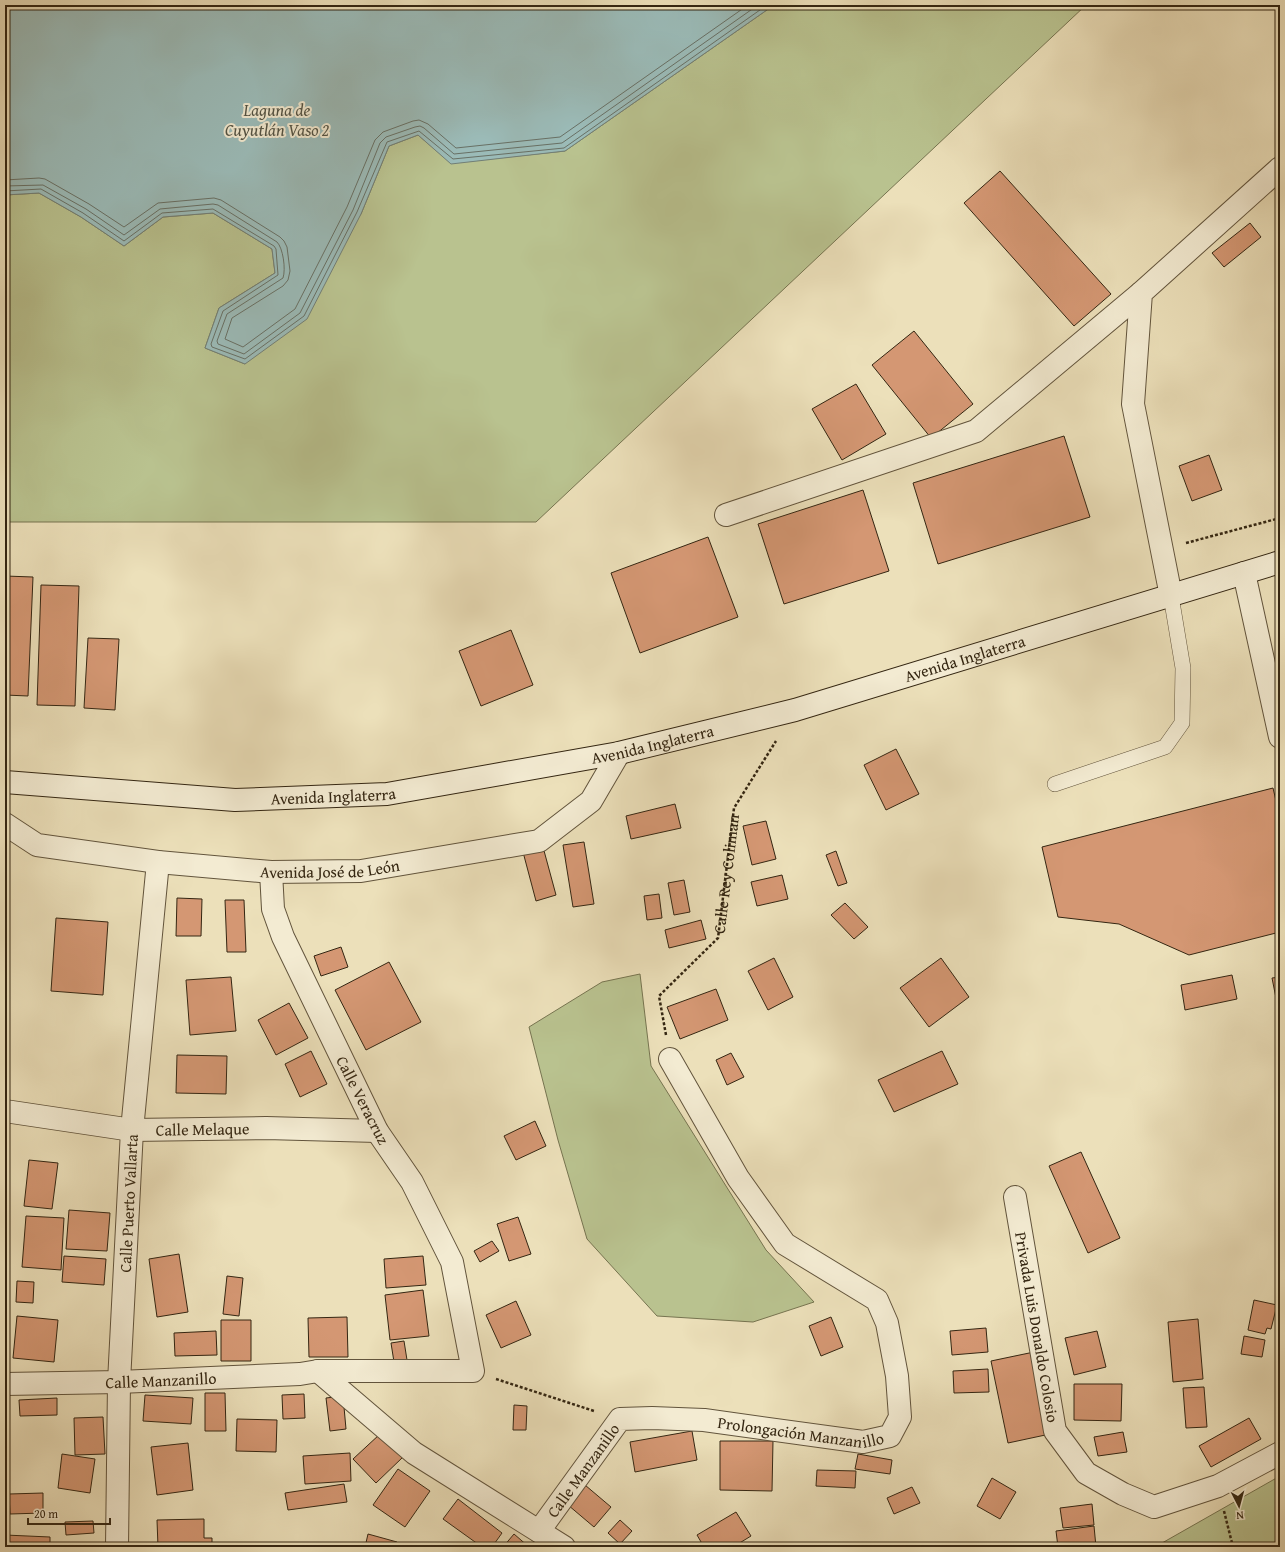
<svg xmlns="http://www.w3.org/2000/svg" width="1285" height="1552" font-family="'Gentium Book Plus',serif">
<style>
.green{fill:#b9c28f;stroke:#767450}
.water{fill:#9bbbb8;stroke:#727f76}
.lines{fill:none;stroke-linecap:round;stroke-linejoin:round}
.shore{stroke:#687065;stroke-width:1}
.building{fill:#d49773;stroke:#342612}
.lane-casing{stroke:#62543c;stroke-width:16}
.street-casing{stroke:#62543c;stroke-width:24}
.secondary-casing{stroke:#342612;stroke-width:24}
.path{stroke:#342612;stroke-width:2.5;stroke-dasharray:3 2;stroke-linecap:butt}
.lane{stroke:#f3ebd2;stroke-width:15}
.street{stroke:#f3ebd2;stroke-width:22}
.secondary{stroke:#f3ebd2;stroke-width:22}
.labels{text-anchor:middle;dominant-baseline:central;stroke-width:4;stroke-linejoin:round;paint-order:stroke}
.street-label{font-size:16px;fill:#342612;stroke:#f3ebd2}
.water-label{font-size:17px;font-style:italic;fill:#535344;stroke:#f3ebd2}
</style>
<rect width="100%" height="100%" fill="#ece0ba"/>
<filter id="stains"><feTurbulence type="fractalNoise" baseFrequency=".005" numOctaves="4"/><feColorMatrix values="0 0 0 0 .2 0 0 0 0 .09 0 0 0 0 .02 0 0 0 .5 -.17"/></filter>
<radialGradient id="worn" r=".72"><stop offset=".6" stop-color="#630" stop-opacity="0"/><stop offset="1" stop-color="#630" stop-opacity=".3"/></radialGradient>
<path class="green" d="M 774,5 L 1086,5 L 536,522 L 5,522 L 5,195 L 39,193 L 81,217 L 124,246 L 163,217 L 213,213 L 272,249 L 275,273 L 219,308 L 205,348 L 245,364 L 361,214 L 389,146 L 418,135 L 451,163 L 565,151 Z
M 640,974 L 651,1066 L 766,1250 L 814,1302 L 753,1322 L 657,1316 L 587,1239 L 558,1140 L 529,1027 L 602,982 Z
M 1280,1476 L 1280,1547 L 1155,1547 Z"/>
<path class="water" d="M 5,5 L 774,5 L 565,151 L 451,164 L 418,135 L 389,146 L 361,214 L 307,319 L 245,364 L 205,348 L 219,308 L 275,273 L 272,249 L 213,213 L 163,217 L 124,246 L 81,217 L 39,193 L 5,195 Z"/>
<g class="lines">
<path class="shore" d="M 5,180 L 39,178 L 45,179 L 89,204 L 124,227 L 158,203 L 214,198 L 221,200 L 280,237 L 284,241 L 287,247 L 290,271 L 288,280 L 283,286 L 232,318 L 225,339 L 243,347 L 295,309 L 347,207 L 375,140 L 383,132 L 413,121 L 419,120 L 428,124 L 456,148 L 560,137 L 748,5
M 5,186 L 43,185 L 86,209 L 124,235 L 160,209 L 213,204 L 218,205 L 277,242 C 283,248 286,269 283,278 L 227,314 L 217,341 L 218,344 L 244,354 L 300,313 L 353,210 L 380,143 L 386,137 L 415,127 L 420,126 L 424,128 L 454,154 L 562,143 L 758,5
M 5,191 L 41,189 L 83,213 L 124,241 L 162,213 L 213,209 L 274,246 L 276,249 L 278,275 L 223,311 L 211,344 L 212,347 L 245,359 L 304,316 L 357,212 L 387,142 L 419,131 L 453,159 L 564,148 L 767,5"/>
</g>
<path class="building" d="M 1000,171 L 1111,294 L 1074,326 L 964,203 Z
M 1250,223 L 1261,237 L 1224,267 L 1212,253 Z
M 914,331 L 973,404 L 931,438 L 872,365 Z
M 856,384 L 886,434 L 842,460 L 812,409 Z
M 1064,436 L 1090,517 L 938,564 L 913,483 Z
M 1209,455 L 1222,490 L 1192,501 L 1179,466 Z
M 863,490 L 889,571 L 784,604 L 758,524 Z
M 708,537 L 738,617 L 640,653 L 611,573 Z
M 5,576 L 33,577 L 28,696 L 5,695 Z
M 41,585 L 79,586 L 75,706 L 37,705 Z
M 511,630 L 533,685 L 481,706 L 459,651 Z
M 88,638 L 119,639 L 115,710 L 84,708 Z
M 896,749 L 919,794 L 886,810 L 864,765 Z
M 1273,788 L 1280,818 L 1280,932 L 1189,955 L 1119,924 L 1058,917 L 1042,847 Z
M 675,804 L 681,828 L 631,839 L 626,816 Z
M 766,821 L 776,859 L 752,865 L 743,826 Z
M 584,842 L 594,904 L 573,907 L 563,845 Z
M 543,847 L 556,895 L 536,901 L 523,852 Z
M 836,851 L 847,883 L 838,886 L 826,855 Z
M 782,875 L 788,899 L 757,906 L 751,882 Z
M 684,880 L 690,912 L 674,915 L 668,883 Z
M 659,894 L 662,918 L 647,920 L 644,896 Z
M 177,898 L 202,899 L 201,936 L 176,936 Z
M 225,900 L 244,900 L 246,952 L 227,952 Z
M 845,903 L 868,927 L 854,939 L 831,915 Z
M 56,918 L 108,922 L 103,995 L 51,991 Z
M 701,920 L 706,939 L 669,948 L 665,930 Z
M 341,947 L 348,967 L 321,976 L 314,956 Z
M 774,958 L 793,997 L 768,1010 L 748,971 Z
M 941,958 L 969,997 L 929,1027 L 900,988 Z
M 389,962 L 421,1022 L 366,1050 L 335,990 Z
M 1232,975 L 1237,999 L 1185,1010 L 1181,985 Z
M 231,977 L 236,1031 L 190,1035 L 186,980 Z
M 1280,977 L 1280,1018 L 1272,978 Z
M 716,989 L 728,1020 L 680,1039 L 667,1007 Z
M 289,1003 L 308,1038 L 276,1055 L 258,1020 Z
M 311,1051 L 327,1084 L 300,1097 L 285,1064 Z
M 942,1051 L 958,1084 L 894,1112 L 878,1080 Z
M 731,1053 L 744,1077 L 727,1085 L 716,1060 Z
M 177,1055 L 227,1056 L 226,1094 L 176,1093 Z
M 535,1121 L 546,1146 L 516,1160 L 504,1136 Z
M 1081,1152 L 1120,1238 L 1088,1253 L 1049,1166 Z
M 29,1160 L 58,1163 L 52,1209 L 24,1206 Z
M 69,1210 L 110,1213 L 107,1251 L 66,1249 Z
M 26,1216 L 64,1218 L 61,1270 L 22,1267 Z
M 518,1217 L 531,1254 L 509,1261 L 497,1224 Z
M 492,1241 L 499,1251 L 480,1262 L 474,1251 Z
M 179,1254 L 188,1312 L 157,1317 L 149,1259 Z
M 64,1256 L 106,1259 L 104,1285 L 62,1282 Z
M 423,1256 L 426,1285 L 386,1288 L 384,1259 Z
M 227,1276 L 243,1278 L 239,1316 L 223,1314 Z
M 17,1281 L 34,1282 L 33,1303 L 16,1302 Z
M 423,1290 L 429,1336 L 390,1340 L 385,1295 Z
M 1254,1300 L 1277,1305 L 1271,1329 L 1267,1328 L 1265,1334 L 1248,1330 Z
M 516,1301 L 531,1335 L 501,1348 L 486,1315 Z
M 17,1316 L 58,1320 L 54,1362 L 13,1358 Z
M 347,1317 L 348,1357 L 309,1357 L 308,1318 Z
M 831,1317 L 843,1347 L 821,1356 L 809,1326 Z
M 1198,1319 L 1203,1379 L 1173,1382 L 1168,1322 Z
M 221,1320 L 251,1320 L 251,1361 L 221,1361 Z
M 986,1328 L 988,1352 L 952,1355 L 950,1331 Z
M 216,1331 L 217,1355 L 175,1356 L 174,1333 Z
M 1097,1331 L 1106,1367 L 1074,1375 L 1065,1338 Z
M 1244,1336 L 1265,1340 L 1262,1357 L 1241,1354 Z
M 404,1341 L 407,1360 L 394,1362 L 391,1343 Z
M 1034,1352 L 1050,1434 L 1008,1443 L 991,1361 Z
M 988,1369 L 989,1392 L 954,1393 L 953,1371 Z
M 1074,1384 L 1122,1384 L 1121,1421 L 1074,1420 Z
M 1204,1387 L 1207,1427 L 1186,1428 L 1183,1388 Z
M 205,1393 L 225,1393 L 226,1431 L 205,1431 Z
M 304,1394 L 305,1418 L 283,1419 L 282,1395 Z
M 145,1395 L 193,1398 L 191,1424 L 143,1421 Z
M 343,1396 L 346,1429 L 330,1431 L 326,1398 Z
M 57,1398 L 57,1415 L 20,1416 L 19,1400 Z
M 514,1405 L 527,1406 L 526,1430 L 513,1430 Z
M 103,1417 L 105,1454 L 75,1455 L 74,1418 Z
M 1249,1418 L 1261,1439 L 1211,1467 L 1199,1446 Z
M 237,1419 L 277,1420 L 276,1452 L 236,1451 Z
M 692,1431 L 697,1460 L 635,1472 L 630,1442 Z
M 1123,1432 L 1127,1452 L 1098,1456 L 1094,1437 Z
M 380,1434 L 403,1457 L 376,1483 L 353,1459 Z
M 720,1441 L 773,1441 L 772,1491 L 720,1490 Z
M 188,1443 L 193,1490 L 157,1495 L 151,1447 Z
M 350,1453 L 351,1481 L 305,1484 L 303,1456 Z
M 62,1454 L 95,1459 L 90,1493 L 58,1488 Z
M 858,1454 L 892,1460 L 890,1474 L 855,1469 Z
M 398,1469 L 430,1491 L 405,1527 L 373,1505 Z
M 817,1470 L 856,1471 L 855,1488 L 816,1486 Z
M 992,1478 L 1016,1492 L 1000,1519 L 977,1506 Z
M 344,1484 L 347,1502 L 288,1510 L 285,1493 Z
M 585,1485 L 611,1507 L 594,1527 L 568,1505 Z
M 912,1487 L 920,1503 L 894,1514 L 887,1498 Z
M 43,1493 L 43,1513 L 10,1514 L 9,1494 Z
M 458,1499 L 502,1533 L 492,1547 L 482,1547 L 443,1519 Z
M 1092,1504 L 1094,1525 L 1063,1528 L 1060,1508 Z
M 736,1512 L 751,1536 L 733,1547 L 704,1547 L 697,1535 Z
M 204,1519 L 204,1538 L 212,1538 L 212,1547 L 158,1547 L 157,1520 Z
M 620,1520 L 632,1531 L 620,1544 L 608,1533 Z
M 93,1521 L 94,1533 L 66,1535 L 65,1522 Z
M 1094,1526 L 1096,1547 L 1058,1547 L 1056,1531 Z
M 368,1534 L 397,1542 L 396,1547 L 365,1547 Z
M 514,1534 L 529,1547 L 503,1547 Z
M 5,1535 L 50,1537 L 50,1547 L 5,1547 Z"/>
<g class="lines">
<g class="lane-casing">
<path id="lane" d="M 1055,784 L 1165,747 L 1182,723 L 1183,668 L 1171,596"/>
</g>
<g class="street-casing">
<g id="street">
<path d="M 726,515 L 976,431 L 1141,293"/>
<path d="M 1244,573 L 1280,737"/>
<path d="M 1171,596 L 1133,404 L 1141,293 L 1280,168"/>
<path id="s2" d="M 5,824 L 37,845 L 158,862 L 271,872 L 361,871 L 539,841 L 591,801 L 619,753"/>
<path id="s3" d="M 5,1111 L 132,1130 L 266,1128 L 377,1131"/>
<path id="s4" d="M 1015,1197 L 1055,1431 L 1086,1473 L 1123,1494 L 1154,1507 L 1218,1486 L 1280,1453"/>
<path d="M 318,1371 L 414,1453 L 564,1547"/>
<path id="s5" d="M 5,1384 L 119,1382 L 300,1374 L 318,1371 L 473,1371 L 452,1262 L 412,1182 L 377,1131 L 283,937 L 273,909 L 271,872"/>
<path id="s6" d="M 539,1531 L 620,1419 L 652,1418 L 704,1420 L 863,1442 L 890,1436 L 900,1417 L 897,1376 L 887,1323 L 877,1300 L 785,1244 L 738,1178 L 670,1059"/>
<path id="s7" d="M 117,1547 L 119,1382 L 132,1130 L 158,862"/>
</g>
</g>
<g class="secondary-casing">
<g id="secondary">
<path id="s8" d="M 5,782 L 235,800 L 387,794 L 619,753 L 795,710 L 1280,562"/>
</g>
</g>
<g class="path">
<path d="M 1186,543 L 1280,518"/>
<path id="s1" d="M 666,1035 L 659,996 L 718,938 L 734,808 L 776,741"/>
<path d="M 496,1379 L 594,1411"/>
<path d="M 1224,1511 L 1233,1547"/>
</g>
<use href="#lane" class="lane"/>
<use href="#street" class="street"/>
<use href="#secondary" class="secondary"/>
</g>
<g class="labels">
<g class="street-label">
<text stroke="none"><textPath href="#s8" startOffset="977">Avenida Inglaterra</textPath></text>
<text stroke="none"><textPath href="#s8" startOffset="653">Avenida Inglaterra</textPath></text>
<text stroke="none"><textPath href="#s8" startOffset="329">Avenida Inglaterra</textPath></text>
<text stroke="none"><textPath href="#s2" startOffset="333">Avenida José de León</textPath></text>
<text stroke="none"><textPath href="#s1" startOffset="187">Calle Rey Coliman</textPath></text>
<text transform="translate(363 1100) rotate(63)">Calle Veracruz</text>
<text stroke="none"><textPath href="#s3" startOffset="199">Calle Melaque</textPath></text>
<text stroke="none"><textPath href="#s7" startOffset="344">Calle Puerto Vallarta</textPath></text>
<text stroke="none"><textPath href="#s4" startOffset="132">Privada Luis Donaldo Colosio</textPath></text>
<text stroke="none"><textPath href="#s5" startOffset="156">Calle Manzanillo</textPath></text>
<text stroke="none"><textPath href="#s6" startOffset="320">Prolongación Manzanillo</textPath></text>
<text stroke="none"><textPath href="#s6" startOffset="75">Calle Manzanillo</textPath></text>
</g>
<g class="water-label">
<text x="277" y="109">Laguna de<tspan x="277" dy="20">Cuyutlán Vaso 2</tspan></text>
</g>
</g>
<rect width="1285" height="1552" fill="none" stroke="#ece0ba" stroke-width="20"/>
<rect x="6" y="6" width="1273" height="1540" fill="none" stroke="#342612" stroke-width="2"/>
<rect x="10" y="10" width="1265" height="1532" fill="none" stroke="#342612"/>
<g transform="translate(1239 1506) rotate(174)" stroke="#f3ebd2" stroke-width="3" paint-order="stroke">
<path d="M0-3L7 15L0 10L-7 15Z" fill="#342612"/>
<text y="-6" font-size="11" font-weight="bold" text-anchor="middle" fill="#342612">N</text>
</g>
<path d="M28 1518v6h82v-6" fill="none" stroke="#342612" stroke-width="2"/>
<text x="34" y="1518" font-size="12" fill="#342612" stroke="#f3ebd2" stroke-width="3" paint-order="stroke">20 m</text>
<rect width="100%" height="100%" filter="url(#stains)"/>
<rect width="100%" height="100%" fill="url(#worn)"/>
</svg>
